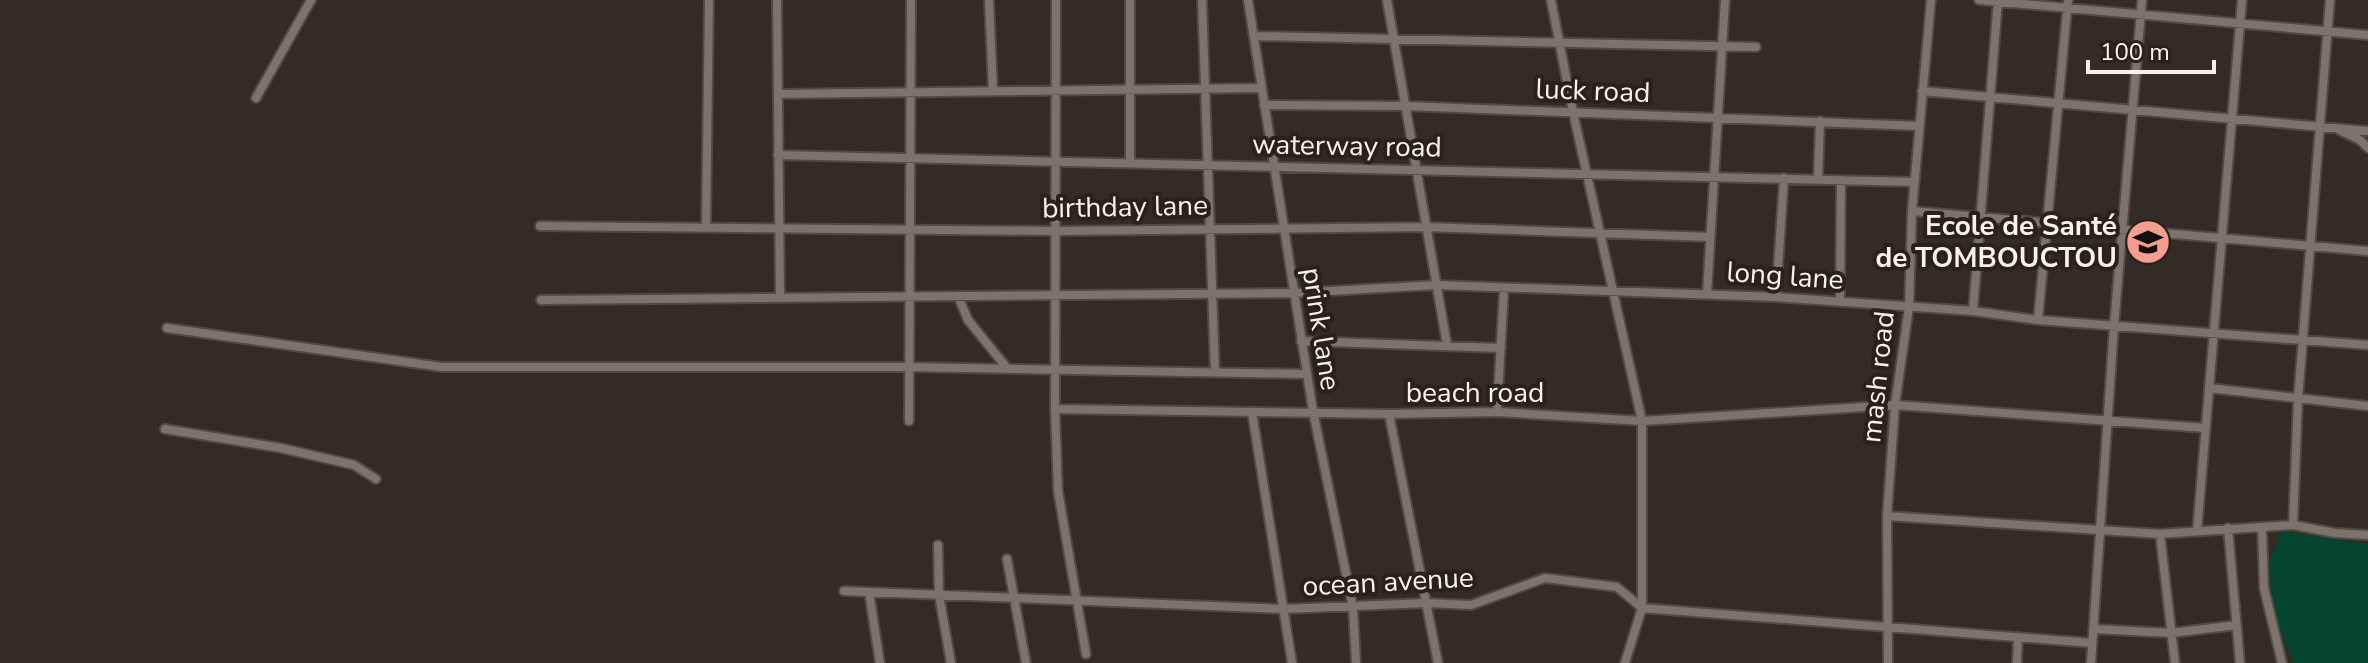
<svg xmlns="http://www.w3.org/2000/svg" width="2368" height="663" font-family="'Nunito Sans',sans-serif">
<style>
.green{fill:#05442e}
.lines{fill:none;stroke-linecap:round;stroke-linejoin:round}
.street-casing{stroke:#504945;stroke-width:12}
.street{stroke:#7c736c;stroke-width:8}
.labels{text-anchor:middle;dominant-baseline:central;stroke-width:8;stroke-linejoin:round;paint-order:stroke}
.street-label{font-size:28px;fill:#f7f2ee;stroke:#29221c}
.poi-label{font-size:28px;font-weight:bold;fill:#f7f2ee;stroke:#29221c;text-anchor:end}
</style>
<rect width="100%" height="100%" fill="#332c26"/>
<path class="green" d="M 2283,531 L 2368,544 L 2368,663 L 2294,663 L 2273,610 L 2269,560 Z"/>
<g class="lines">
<g class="street-casing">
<path id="street" d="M 777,0 L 780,298
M 989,0 L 993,91
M 1056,0 L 1055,409 L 1058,491 L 1086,654
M 1202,0 L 1215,372
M 1248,0 L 1313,411 L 1353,608 L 1356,663
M 1387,0 L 1447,345
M 1979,0 L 2368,35
M 1254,36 L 1756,47
M 1922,91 L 2368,131
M 778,94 L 1262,88
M 256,98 L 311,0
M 1264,105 L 1406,106 L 1919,126
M 2339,130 L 2360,140 L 2368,148
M 778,155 L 1914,182
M 1130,163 L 1130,0
M 1818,179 L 1820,121
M 1912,211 L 2368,251
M 540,226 L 1055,231 L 1427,227 L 1710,237
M 706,227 L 709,0
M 1707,293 L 1725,0
M 958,296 L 968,320 L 1007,368
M 1776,297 L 1784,178
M 541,300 L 1294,293 L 1437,285 L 1776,297 L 1973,311 L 2038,320 L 2368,345
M 1840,302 L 1841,180
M 1973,311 L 1998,0
M 2038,320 L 2068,0
M 167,328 L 442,367 L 909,367 L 1306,374
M 1301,341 L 1501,348
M 2209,388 L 2368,406
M 1055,409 L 1389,414 L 1497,412 L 1642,421 L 1895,405 L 2206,428
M 1252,412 L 1292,663
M 1497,412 L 1504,288
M 1389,414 L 1438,663
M 909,421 L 911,0
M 165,429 L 281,448 L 354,465 L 376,479
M 1887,516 L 2160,534 L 2293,525 L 2335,533 L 2368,535
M 2293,525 L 2298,399 L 2330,0
M 2262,527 L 2264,588 L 2282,663
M 2228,528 L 2240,663
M 2197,531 L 2242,0
M 2160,534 L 2175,663
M 938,545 L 939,595 L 951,663
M 1007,559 L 1026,663
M 844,591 L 1284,609 L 1426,603 L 1471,605 L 1545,578 L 1617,587 L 1642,608 L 1642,421 L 1573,112 L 1551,0
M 869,592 L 880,663
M 2094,629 L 2171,633 L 2237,625
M 1625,663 L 1642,608 L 2092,643
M 1888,663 L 1887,516 L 1895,405 L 1909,307 L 1912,211 L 1931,0
M 2017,663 L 2018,637
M 2091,663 L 2114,326 L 2142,0"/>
</g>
<use href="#street" class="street"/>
</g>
<defs>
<g id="school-disc" transform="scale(2.3)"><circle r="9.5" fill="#f59d8f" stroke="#29221c"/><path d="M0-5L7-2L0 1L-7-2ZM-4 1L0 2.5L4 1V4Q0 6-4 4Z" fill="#111"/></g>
</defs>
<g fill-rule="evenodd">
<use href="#school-disc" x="2148" y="242"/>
</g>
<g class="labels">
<g class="street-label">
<text transform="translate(1593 91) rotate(2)">luck road</text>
<text transform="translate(1347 146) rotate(1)">waterway road</text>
<text transform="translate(1125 207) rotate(-1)">birthday lane</text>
<text transform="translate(1785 276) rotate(4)">long lane</text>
<text transform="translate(1321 329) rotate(81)">prink lane</text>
<text transform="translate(1878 377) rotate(-84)">mash road</text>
<text x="1475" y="393">beach road</text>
<text transform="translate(1388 582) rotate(-3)">ocean avenue</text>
</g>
<g class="poi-label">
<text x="2117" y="226">Ecole de Santé<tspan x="2117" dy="32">de TOMBOUCTOU</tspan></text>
</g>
</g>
<path d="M2088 60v12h126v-12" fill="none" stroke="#f7f2ee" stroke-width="4"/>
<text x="2100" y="60" font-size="24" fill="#f7f2ee" stroke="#29221c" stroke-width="6" paint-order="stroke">100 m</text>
</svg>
